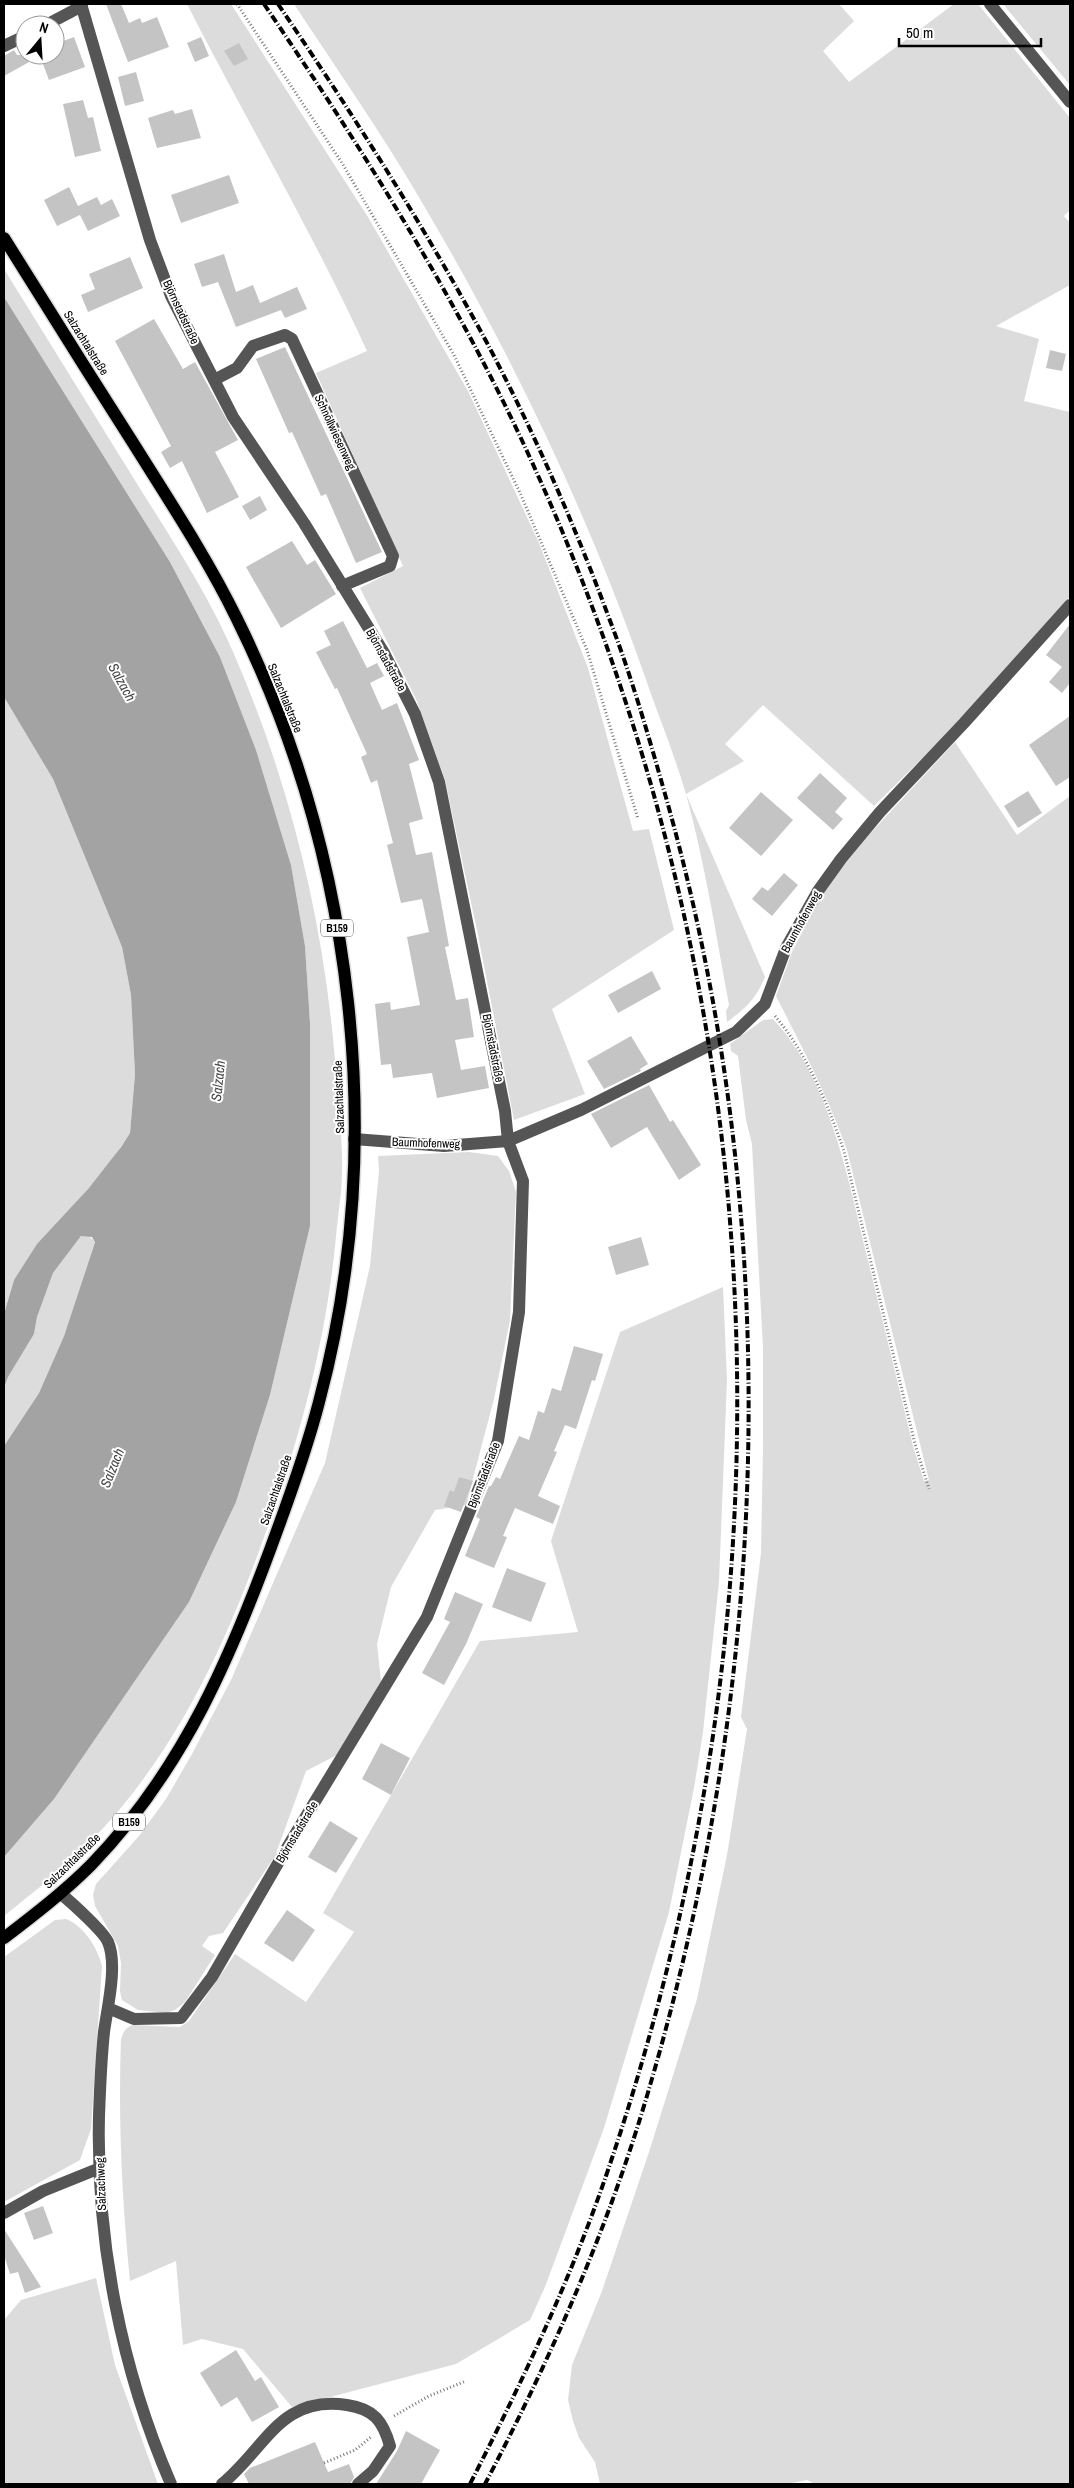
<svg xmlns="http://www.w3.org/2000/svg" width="1074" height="2488" font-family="'Archivo Narrow',sans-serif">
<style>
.green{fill:#dcdcdc}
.water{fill:#a3a3a3}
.building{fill:#c4c4c4}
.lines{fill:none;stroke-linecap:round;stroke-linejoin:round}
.major-casing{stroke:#dbdbdb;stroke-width:15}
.path{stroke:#777;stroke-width:3;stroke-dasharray:1 2.5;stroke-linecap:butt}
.minor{stroke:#555;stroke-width:12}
.major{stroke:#000;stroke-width:12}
.rail{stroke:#000;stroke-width:4;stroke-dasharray:8 2.5 1 2.5;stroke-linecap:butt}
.labels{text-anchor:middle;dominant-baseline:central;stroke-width:4;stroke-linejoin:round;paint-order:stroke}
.shield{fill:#fff;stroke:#4c4c4c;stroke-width:1}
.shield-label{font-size:11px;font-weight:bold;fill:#000}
.street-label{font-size:12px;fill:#000;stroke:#fff}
.water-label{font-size:14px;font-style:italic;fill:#444;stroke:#fff}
</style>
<rect width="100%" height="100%" fill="#fff"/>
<path class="green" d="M 187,4 L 231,4 L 368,217 L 469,393 L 539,543 L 588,668 L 633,831 L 649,829 L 674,930 L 552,1009 L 585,1094 L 514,1120 L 478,935 L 445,780 L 416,699 L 360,588 L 403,566 L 316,373 L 367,351 C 313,233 246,120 187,4 Z
M 294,4 L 839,4 L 854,21 L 823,51 L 849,82 L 954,4 L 978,4 L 1070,118 L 1070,210 L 1064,216 L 1070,223 L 1070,285 L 996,326 L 1039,339 L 1024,401 L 1070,412 L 1070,596 L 1052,621 L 990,691 L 874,806 L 763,705 L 725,744 L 744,761 L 686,794 L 765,977 C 755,1000 747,1007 727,1022 L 726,1011 L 729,1005 C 716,935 705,863 686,794 C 676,760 663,727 651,694 C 592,521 513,356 420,199 C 381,132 336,68 294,4 Z
M 1003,4 L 1070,4 L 1070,85 Z
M 4,269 C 49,342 94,414 139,487 C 173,541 209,596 234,654 C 294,793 328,939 337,1089 C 339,1116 343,1144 342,1172 C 342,1190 339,1208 337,1226 C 328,1331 303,1430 267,1529 C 226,1645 175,1757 87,1845 C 62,1871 32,1893 4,1916 L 4,1857 L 54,1799 L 189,1602 L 236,1502 L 270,1395 L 310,1226 L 310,1023 L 305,946 L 291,865 L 256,750 L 220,657 L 170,562 L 4,297 Z
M 4,697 L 53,779 L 122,947 L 131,995 L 135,1074 L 130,1133 L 105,1170 L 64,1216 L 14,1280 L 4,1314 Z
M 955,742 L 1017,835 L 1070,796 L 1070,2484 L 815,2484 L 807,2480 L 787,2484 L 600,2484 L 595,2462 L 579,2438 L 573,2421 L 568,2400 L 572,2365 L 602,2291 L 649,2152 L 697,1999 L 727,1855 L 747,1729 L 741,1717 L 761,1553 L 763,1446 L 763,1348 L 752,1144 L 746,1120 L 738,1056 L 731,1051 L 730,1044 L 763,1020 L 773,1019 C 831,1081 848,1180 868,1260 C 883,1322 898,1384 913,1446 L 924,1481 L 929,1480 L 847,1150 C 828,1097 802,1047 776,996 L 792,952 L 824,890 L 867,837 Z
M 469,1152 L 498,1156 L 509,1171 L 516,1192 L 510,1320 L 494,1399 L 466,1505 L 435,1510 L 391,1587 L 377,1644 L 381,1681 L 337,1755 L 306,1771 L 275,1856 L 223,1933 L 209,1936 L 202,1946 L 215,1955 L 185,2002 L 175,2010 L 166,2013 L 138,2010 L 122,2000 L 120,1991 L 121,1963 L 118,1946 L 95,1906 L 93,1895 L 96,1884 L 139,1836 L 166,1799 L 192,1754 L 231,1680 L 325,1463 L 370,1266 L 379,1171 L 378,1156 Z
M 87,1235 L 95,1241 L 64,1336 L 39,1393 L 4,1446 L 4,1388 L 8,1377 L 34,1334 L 37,1317 L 53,1273 L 81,1236 Z
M 723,1287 L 727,1380 L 719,1582 L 703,1732 L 694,1788 L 669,1912 L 604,2128 L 545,2287 L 530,2320 L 456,2364 L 292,2407 L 243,2349 L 202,2339 L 183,2345 L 176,2261 L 130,2281 C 122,2200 118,2120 121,2039 C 124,2031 125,2028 133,2025 L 180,2027 L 189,2021 L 235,1954 L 306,2002 L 354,1932 L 323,1913 L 480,1641 L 578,1632 L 551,1541 L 620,1332 Z
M 66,1919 C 84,1926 97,1947 102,1966 L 91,2129 L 80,2160 L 4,2202 L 4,1957 L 55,1920 Z
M 96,2278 L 115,2365 L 158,2484 L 4,2484 L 4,2320 L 21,2300 Z"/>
<path class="water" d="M 4,297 L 170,562 L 220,657 L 256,750 L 291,865 L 305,946 L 310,1023 L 310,1226 L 270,1395 L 236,1502 L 189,1602 L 54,1799 L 4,1857 L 4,1446 L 39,1393 L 64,1336 L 95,1242 L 92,1237 L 81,1236 L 53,1273 L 37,1317 L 34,1334 L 8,1377 L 4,1388 L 4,1314 L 14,1280 L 37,1244 L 89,1188 L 121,1147 L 130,1133 L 135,1074 L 131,995 L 122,947 L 53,779 L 4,697 Z"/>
<path class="building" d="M 106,4 L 121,4 L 129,23 L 140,18 L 142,23 L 157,17 L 169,47 L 128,62 Z
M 74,37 L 85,67 L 49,80 L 40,56 L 4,76 L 4,56 L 14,50 L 17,55 L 55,55 L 55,44 Z
M 201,37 L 209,56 L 195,62 L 187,43 Z
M 239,43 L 248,59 L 234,66 L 224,51 Z
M 136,72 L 144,101 L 125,106 L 118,77 Z
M 83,100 L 88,118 L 93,117 L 101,151 L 75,157 L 63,104 Z
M 192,109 L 201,138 L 157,148 L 148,118 L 173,110 L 175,114 Z
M 229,175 L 239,203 L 181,223 L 171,195 Z
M 69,187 L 78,206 L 97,197 L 101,205 L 112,199 L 120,216 L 88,231 L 80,215 L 57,226 L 44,200 Z
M 224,254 L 236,292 L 253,285 L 260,303 L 297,287 L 307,309 L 285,318 L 281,310 L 236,327 L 218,282 L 202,287 L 194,264 Z
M 130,257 L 143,288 L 88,312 L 81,295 L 95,289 L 89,274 Z
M 154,319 L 183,369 L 195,362 L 238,440 L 215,452 L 239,497 L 207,513 L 182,461 L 170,468 L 161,452 L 171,446 L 115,341 Z
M 285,347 L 382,552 L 356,563 L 326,494 L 321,496 L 292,432 L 289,433 L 256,359 Z
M 1050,350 L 1066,354 L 1062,371 L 1046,368 Z
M 260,496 L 267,510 L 250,520 L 242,506 Z
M 292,541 L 307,565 L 315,560 L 336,594 L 281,628 L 246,567 Z
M 343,621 L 367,668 L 377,663 L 384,676 L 370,683 L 382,710 L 397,703 L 419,760 L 409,764 L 423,819 L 409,823 L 416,855 L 432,852 L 449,946 L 445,947 L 456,1000 L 468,998 L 474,1037 L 455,1040 L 461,1070 L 485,1066 L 489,1088 L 437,1098 L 432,1073 L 393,1078 L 391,1064 L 381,1065 L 375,1004 L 390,1002 L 391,1010 L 420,1005 L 407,937 L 429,932 L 422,899 L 401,903 L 387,845 L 393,843 L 377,780 L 371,783 L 361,757 L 367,754 L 337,688 L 335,689 L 316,652 L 331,645 L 324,631 Z
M 1070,624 L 1070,683 L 1062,693 L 1049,682 L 1062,667 L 1046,655 Z
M 1070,716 L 1070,777 L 1056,786 L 1029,745 Z
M 820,773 L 847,798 L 835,812 L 843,819 L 833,830 L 797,798 Z
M 1028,791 L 1042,813 L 1018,828 L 1004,806 Z
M 761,792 L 793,820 L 761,856 L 729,828 Z
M 784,873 L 798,885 L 772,916 L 752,899 L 762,887 L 768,891 Z
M 652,971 L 661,989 L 618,1013 L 608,995 Z
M 631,1036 L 648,1064 L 640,1069 L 641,1071 L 604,1089 L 587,1061 Z
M 649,1085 L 670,1122 L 673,1120 L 701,1165 L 679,1180 L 647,1127 L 611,1148 L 591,1114 Z
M 641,1237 L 649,1265 L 616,1275 L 608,1247 Z
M 574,1346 L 603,1354 L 595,1381 L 592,1380 L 576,1429 L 565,1425 L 554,1451 L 557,1452 L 538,1496 L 560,1506 L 553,1524 L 515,1508 L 503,1536 L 507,1537 L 494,1568 L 465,1556 L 480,1519 L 476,1517 L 489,1486 L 491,1486 L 496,1477 L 500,1479 L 519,1436 L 529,1440 L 538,1411 L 544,1413 L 552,1388 L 561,1391 Z
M 459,1477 L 473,1481 L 461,1512 L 444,1506 L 450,1490 L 454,1492 Z
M 507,1568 L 546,1583 L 531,1622 L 492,1607 Z
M 455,1592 L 483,1604 L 466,1644 L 444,1685 L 422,1673 L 450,1622 L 444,1619 Z
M 381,1743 L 410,1758 L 391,1795 L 362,1779 Z
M 330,1821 L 358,1838 L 336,1873 L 308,1857 Z
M 287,1910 L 315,1930 L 293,1962 L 264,1943 Z
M 43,2206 L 53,2233 L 34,2240 L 24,2213 Z
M 4,2229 L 29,2268 L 41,2287 L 25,2293 L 18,2272 L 10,2274 L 4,2255 Z
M 236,2350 L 255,2381 L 261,2377 L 279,2407 L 252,2422 L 237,2397 L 221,2407 L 200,2373 Z
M 406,2431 L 440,2450 L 421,2484 L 376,2484 L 397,2451 Z
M 315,2442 L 328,2472 L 349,2464 L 354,2477 L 350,2484 L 249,2484 L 244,2474 L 250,2468 Z"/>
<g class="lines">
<g class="major-casing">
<path id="major" d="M 4,238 C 47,307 91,377 135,446 C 170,502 207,558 236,617 C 355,856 388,1144 319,1402 C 308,1445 293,1487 278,1528 C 233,1653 184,1769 91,1865 C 64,1892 34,1915 4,1938"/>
</g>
<path class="path" d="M 237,4 L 342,163 L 454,355 L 521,495 L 587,650 L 638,819
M 775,1016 C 808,1055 827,1103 844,1151 L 915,1444 L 929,1489
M 394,2416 L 429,2396 L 466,2381
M 324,2463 L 355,2450 L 371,2437"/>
<path class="minor" d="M 81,4 L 150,240 L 171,296 L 233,417 L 304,523 L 384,653 L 415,714 L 439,782 L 505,1111 L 508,1141 L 523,1181 L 519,1312 L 498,1441 L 427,1617 L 288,1846 L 212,1977 L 181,2018 L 134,2019 L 108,2008
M 990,4 L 1070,102
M 46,25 L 82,6
M 4,46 L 25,36
M 214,380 L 237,368 L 253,346 L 285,335 L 292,339 L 393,556 L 390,566 L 342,586
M 354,1139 L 444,1146 L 508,1141 L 581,1110 L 736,1032 L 765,1004 L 786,948 L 818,891 L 841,859 L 880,812 L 964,723 L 1070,605
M 61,1894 C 71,1902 104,1932 108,1942 C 118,1965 107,2009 104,2032 C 101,2060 100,2088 99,2116 C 96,2241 121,2369 171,2484
M 4,2213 L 43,2191 L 100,2168
M 222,2484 C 266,2448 280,2395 347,2405 C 374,2409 383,2421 390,2446 L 373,2471 L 358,2484"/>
<use href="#major" class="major"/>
<path class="rail" d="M 264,4 C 365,153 462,306 536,471 C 781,1014 799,1608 608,2170 C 571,2279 522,2382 470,2484
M 278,4 C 352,113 423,224 486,341 C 533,430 574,523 609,618 C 631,675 648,734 665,794 C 784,1214 773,1664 651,2082 C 611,2222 552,2356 485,2484"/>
</g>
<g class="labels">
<g class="shield">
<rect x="321" y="919.5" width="32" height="17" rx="4"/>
<rect x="113" y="1813.5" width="32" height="17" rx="4"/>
</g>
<g class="shield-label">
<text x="337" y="928">B159</text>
<text x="129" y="1822">B159</text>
</g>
<g class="street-label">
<text transform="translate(181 312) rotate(65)">Björnstadstraße</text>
<text transform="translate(86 343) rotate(58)">Salzachtalstraße</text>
<text transform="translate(335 432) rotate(65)">Schnöllwiesenweg</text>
<text transform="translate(386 660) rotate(61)">Björnstadstraße</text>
<text transform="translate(285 698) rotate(68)">Salzachtalstraße</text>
<text transform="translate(801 922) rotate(-61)">Baumhofenweg</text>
<text transform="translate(493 1048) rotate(79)">Björnstadstraße</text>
<text transform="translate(339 1097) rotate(-92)">Salzachtalstraße</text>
<text transform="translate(426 1143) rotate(2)">Baumhofenweg</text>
<text transform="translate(484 1475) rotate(-69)">Björnstadstraße</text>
<text transform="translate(276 1490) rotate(-71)">Salzachtalstraße</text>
<text transform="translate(297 1832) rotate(-59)">Björnstadstraße</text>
<text transform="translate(72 1861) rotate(-44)">Salzachtalstraße</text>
<text transform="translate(101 2184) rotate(-92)">Salzachweg</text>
</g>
<g class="water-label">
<text transform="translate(122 682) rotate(61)">Salzach</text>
<text transform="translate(218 1081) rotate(-84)">Salzach</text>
<text transform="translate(112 1468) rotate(-68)">Salzach</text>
</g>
</g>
<rect width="1074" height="2488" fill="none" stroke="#000000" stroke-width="10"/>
<g transform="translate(40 40) rotate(18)"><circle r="24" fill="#ffffff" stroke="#999999"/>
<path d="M0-4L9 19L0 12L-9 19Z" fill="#000000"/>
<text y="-8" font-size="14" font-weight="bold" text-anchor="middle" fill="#000000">N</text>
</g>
<path d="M899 38v8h142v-8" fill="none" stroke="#000000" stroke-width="2.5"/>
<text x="906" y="38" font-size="15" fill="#000000" stroke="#ffffff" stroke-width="4" paint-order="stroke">50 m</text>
</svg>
